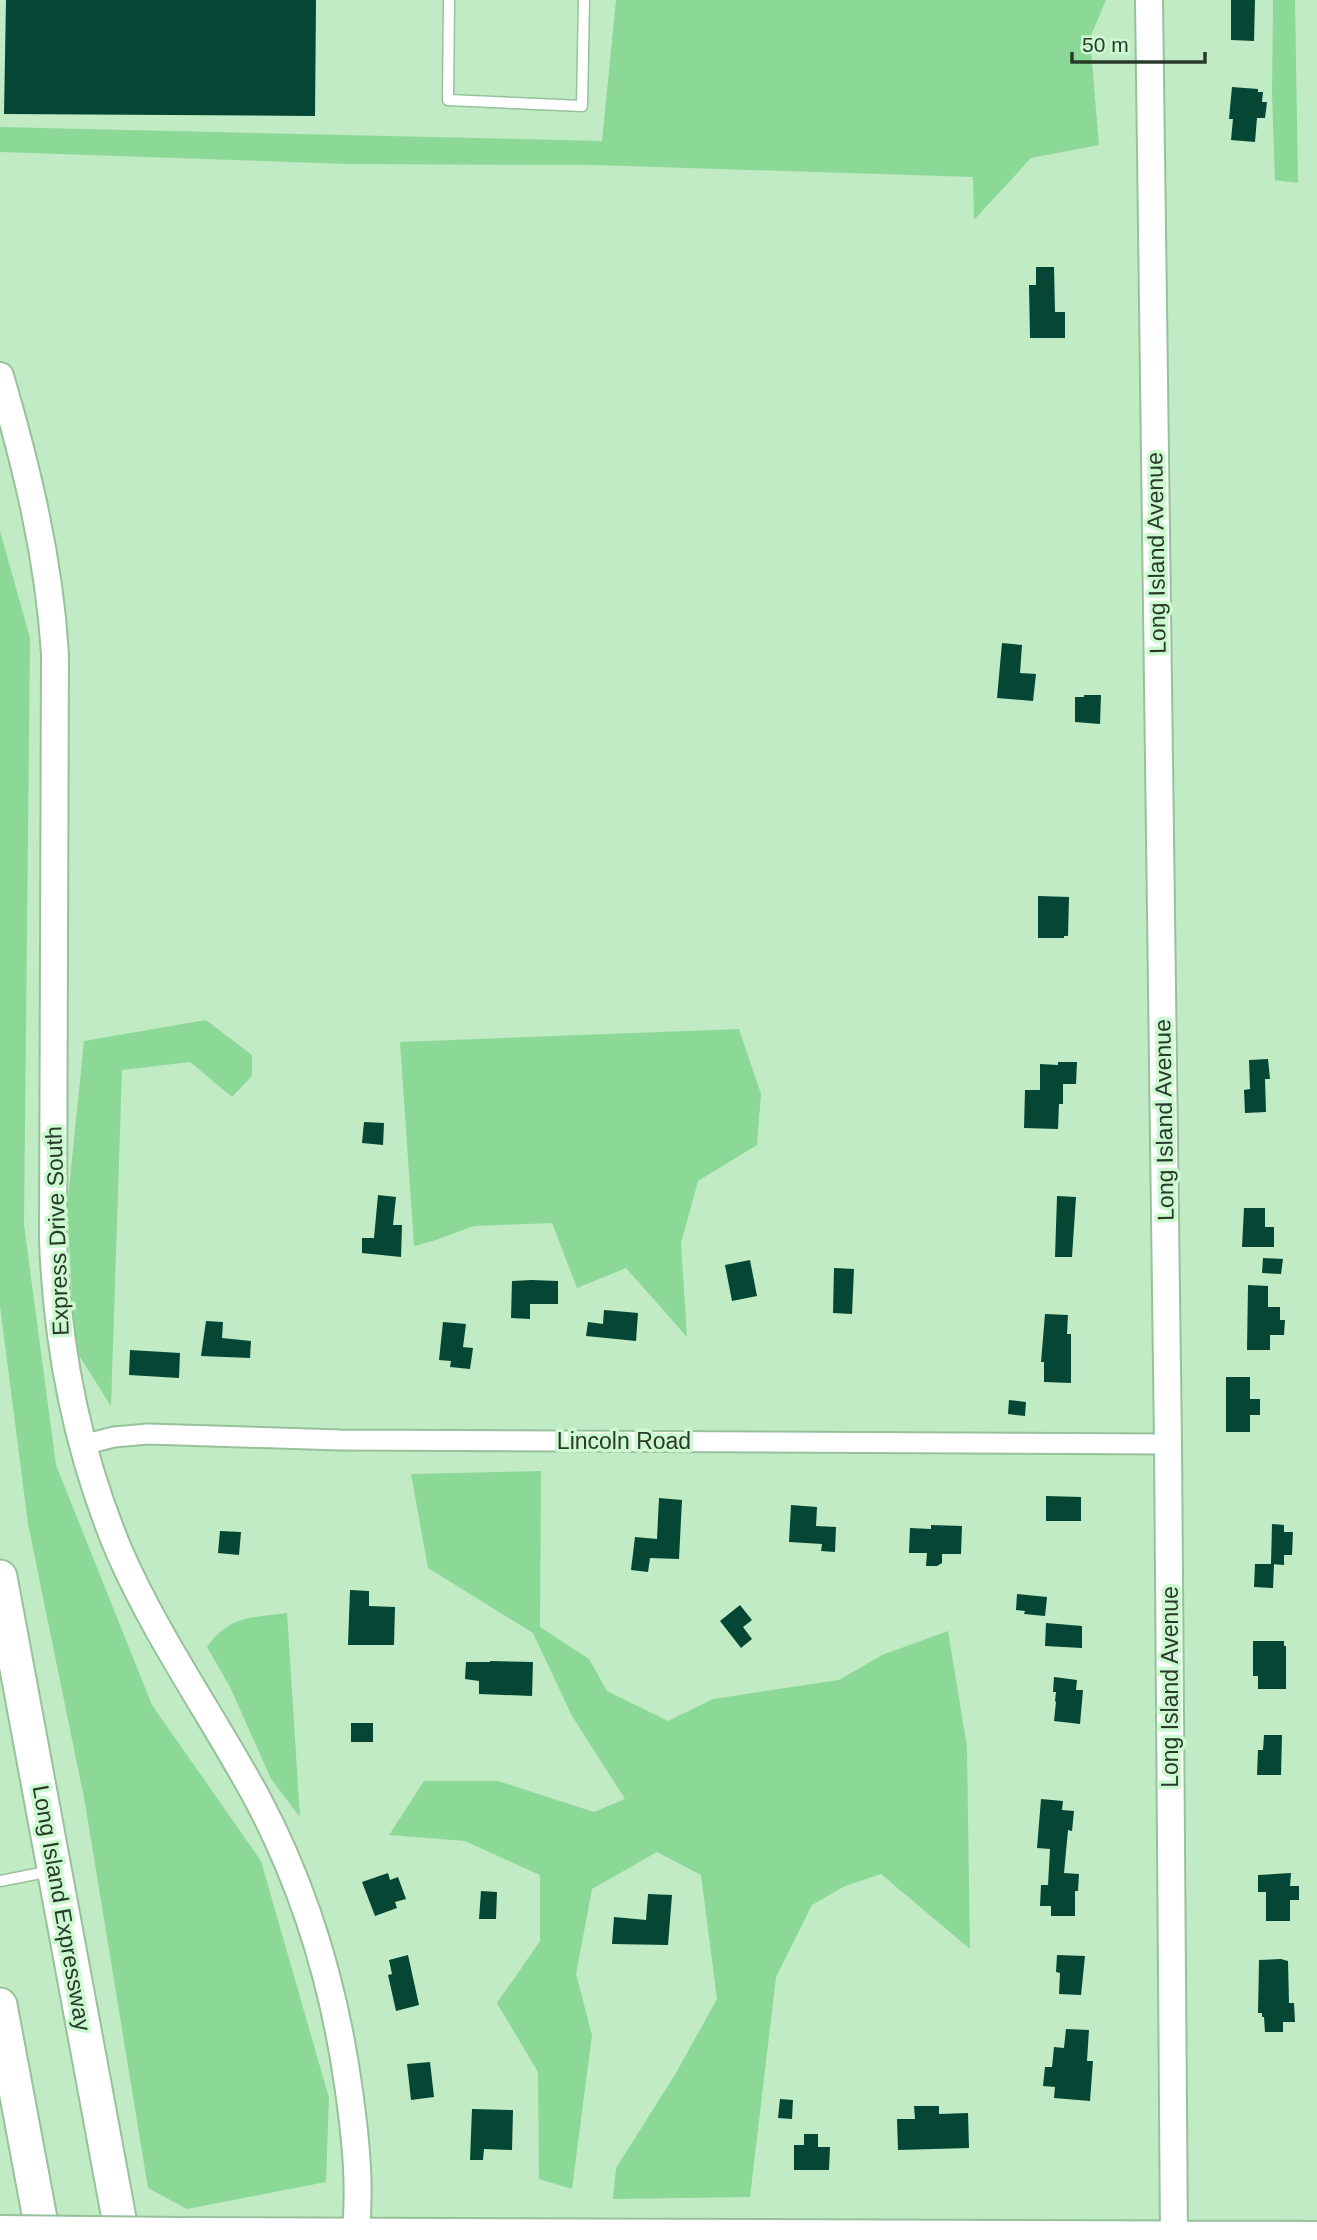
<svg xmlns="http://www.w3.org/2000/svg" width="1317" height="2240" font-family="Helvetica,sans-serif">
<style>
.green{fill:#8cd896}
.building{fill:#054734}
.lines{fill:none;stroke-linecap:round;stroke-linejoin:round}
.lane-casing{stroke:#97c19b;stroke-width:13}
.street-casing{stroke:#97c19b;stroke-width:23}
.secondary-casing{stroke:#97c19b;stroke-width:30}
.highway-casing{stroke:#97c19b;stroke-width:37}
.lane{stroke:#fff;stroke-width:10}
.street{stroke:#fff;stroke-width:19}
.secondary{stroke:#fff;stroke-width:26}
.highway{stroke:#fff;stroke-width:33}
.secondary-bridge-casing{stroke:#97c19b;stroke-width:30;stroke-linecap:butt}
.secondary-bridge{stroke:#fff;stroke-width:26}
.labels{text-anchor:middle;dominant-baseline:central;stroke-width:7;stroke-linejoin:round;paint-order:stroke}
.street-label{font-size:23px;fill:#293a2b;stroke:#cdf9d1}
</style>
<rect width="100%" height="100%" fill="#c0ebc4"/>
<path class="green" d="M 616,0 L 1106,0 L 1090,38 L 1099,145 L 1031,158 L 974,220 L 973,177 L 594,165 L 347,164 L 0,152 L 0,127 L 602,141 Z
M 1273,0 L 1295,0 L 1298,183 L 1275,180 L 1272,94 Z
M 0,531 L 30,638 L 24,1225 L 56,1465 L 152,1705 L 261,1861 L 329,2098 L 326,2182 L 187,2209 L 148,2188 L 85,1803 L 28,1524 L 0,1306 Z
M 206,1020 L 252,1055 L 252,1076 L 232,1097 L 190,1062 L 122,1070 L 111,1406 L 75,1349 L 67,1208 L 84,1041 Z
M 739,1029 L 761,1094 L 757,1145 L 698,1181 L 681,1243 L 687,1337 L 626,1268 L 577,1288 L 552,1223 L 474,1226 L 433,1241 L 414,1246 L 400,1042 Z
M 541,1471 L 540,1627 L 589,1659 L 607,1691 L 668,1721 L 713,1699 L 839,1680 L 882,1655 L 948,1631 L 967,1747 L 970,1949 L 881,1874 L 845,1886 L 812,1905 L 776,1977 L 750,2197 L 613,2199 L 616,2168 L 676,2073 L 717,1999 L 701,1875 L 657,1852 L 592,1889 L 576,1974 L 592,2035 L 572,2189 L 539,2179 L 538,2072 L 497,2003 L 540,1941 L 540,1875 L 465,1841 L 389,1835 L 424,1781 L 498,1781 L 594,1812 L 625,1799 L 572,1716 L 533,1633 L 428,1568 L 411,1474 Z
M 287,1613 L 300,1817 L 271,1779 L 230,1687 L 207,1647 C 230,1615 251,1618 287,1613 Z"/>
<path class="building" d="M 6,0 L 316,0 L 315,116 L 4,114 Z
M 1231,0 L 1255,0 L 1254,41 L 1231,40 Z
M 1232,87 L 1258,89 L 1258,92 L 1263,92 L 1262,102 L 1267,102 L 1265,118 L 1257,118 L 1255,142 L 1231,140 L 1233,119 L 1229,119 Z
M 1036,267 L 1054,267 L 1055,312 L 1065,312 L 1065,338 L 1030,338 L 1029,285 L 1036,285 Z
M 1002,643 L 1022,645 L 1020,673 L 1036,674 L 1033,701 L 997,698 Z
M 1084,695 L 1101,695 L 1100,724 L 1075,722 L 1075,697 L 1084,697 Z
M 1038,896 L 1069,897 L 1068,936 L 1064,936 L 1064,938 L 1038,938 Z
M 1268,1059 L 1270,1079 L 1265,1079 L 1266,1112 L 1245,1113 L 1244,1090 L 1250,1089 L 1249,1060 Z
M 1058,1062 L 1077,1062 L 1076,1084 L 1063,1084 L 1063,1104 L 1059,1104 L 1058,1129 L 1024,1128 L 1025,1090 L 1040,1090 L 1040,1064 L 1058,1065 Z
M 364,1122 L 384,1123 L 383,1145 L 362,1143 Z
M 378,1195 L 396,1197 L 393,1225 L 402,1225 L 401,1257 L 362,1253 L 362,1238 L 374,1238 Z
M 1057,1196 L 1076,1197 L 1072,1257 L 1055,1257 Z
M 1244,1208 L 1265,1208 L 1265,1227 L 1274,1227 L 1274,1247 L 1242,1247 Z
M 1263,1258 L 1283,1259 L 1281,1274 L 1262,1273 Z
M 750,1260 L 757,1296 L 732,1301 L 725,1265 Z
M 834,1268 L 854,1269 L 852,1314 L 833,1313 Z
M 532,1280 L 558,1281 L 558,1304 L 530,1304 L 530,1319 L 511,1318 L 512,1281 Z
M 1248,1285 L 1268,1286 L 1268,1307 L 1280,1307 L 1280,1320 L 1285,1320 L 1284,1335 L 1270,1335 L 1270,1350 L 1247,1350 Z
M 604,1310 L 638,1313 L 636,1341 L 586,1336 L 588,1322 L 603,1324 Z
M 1045,1314 L 1068,1315 L 1067,1334 L 1071,1334 L 1071,1383 L 1044,1382 L 1044,1362 L 1041,1362 Z
M 206,1321 L 223,1322 L 222,1338 L 251,1341 L 250,1358 L 201,1356 Z
M 443,1322 L 466,1324 L 463,1347 L 473,1348 L 470,1369 L 450,1367 L 451,1361 L 439,1360 Z
M 130,1350 L 180,1353 L 179,1378 L 129,1375 Z
M 1226,1377 L 1250,1377 L 1250,1399 L 1260,1399 L 1260,1415 L 1250,1415 L 1250,1432 L 1226,1432 Z
M 1009,1400 L 1026,1402 L 1025,1416 L 1008,1414 Z
M 1046,1496 L 1081,1497 L 1081,1521 L 1046,1521 Z
M 659,1498 L 682,1500 L 679,1559 L 650,1558 L 648,1572 L 631,1570 L 635,1537 L 657,1539 Z
M 791,1505 L 817,1507 L 816,1526 L 836,1527 L 835,1552 L 821,1551 L 822,1544 L 789,1542 Z
M 1272,1524 L 1284,1525 L 1284,1532 L 1293,1532 L 1292,1555 L 1284,1555 L 1284,1565 L 1271,1564 Z
M 931,1525 L 962,1526 L 961,1554 L 942,1554 L 942,1563 L 937,1566 L 926,1566 L 927,1553 L 909,1553 L 910,1528 L 931,1529 Z
M 220,1531 L 241,1532 L 239,1555 L 218,1553 Z
M 1255,1564 L 1274,1564 L 1273,1588 L 1254,1587 Z
M 350,1590 L 369,1591 L 369,1606 L 395,1607 L 394,1645 L 348,1645 Z
M 1017,1594 L 1047,1597 L 1045,1616 L 1024,1614 L 1025,1611 L 1016,1610 Z
M 740,1605 L 752,1620 L 743,1627 L 752,1639 L 741,1648 L 720,1621 Z
M 1046,1623 L 1082,1626 L 1082,1648 L 1045,1646 Z
M 1253,1641 L 1284,1641 L 1284,1646 L 1286,1646 L 1286,1689 L 1258,1689 L 1258,1676 L 1253,1676 Z
M 490,1661 L 533,1662 L 532,1696 L 479,1694 L 479,1681 L 465,1679 L 466,1662 L 490,1662 Z
M 1054,1677 L 1077,1680 L 1076,1690 L 1083,1690 L 1080,1724 L 1054,1721 L 1056,1702 L 1055,1701 L 1056,1692 L 1053,1692 Z
M 351,1723 L 373,1723 L 373,1742 L 351,1742 Z
M 1264,1735 L 1282,1735 L 1281,1775 L 1257,1775 L 1258,1750 L 1263,1750 Z
M 1041,1799 L 1063,1801 L 1062,1810 L 1074,1811 L 1072,1831 L 1068,1830 L 1064,1873 L 1079,1874 L 1078,1891 L 1075,1891 L 1075,1916 L 1051,1916 L 1051,1906 L 1040,1906 L 1041,1885 L 1048,1885 L 1050,1849 L 1037,1848 Z
M 388,1873 L 390,1880 L 398,1877 L 406,1899 L 395,1902 L 397,1908 L 375,1916 L 362,1882 Z
M 1291,1873 L 1290,1886 L 1299,1886 L 1299,1900 L 1290,1900 L 1290,1921 L 1266,1921 L 1266,1892 L 1258,1892 L 1258,1875 Z
M 481,1891 L 497,1892 L 496,1919 L 479,1919 Z
M 648,1894 L 672,1895 L 668,1945 L 612,1944 L 614,1917 L 646,1920 Z
M 408,1955 L 419,2005 L 396,2011 L 388,1975 L 392,1974 L 389,1960 Z
M 1057,1955 L 1085,1956 L 1081,1995 L 1059,1994 L 1060,1973 L 1056,1972 Z
M 1281,1959 L 1288,1961 L 1289,2003 L 1294,2003 L 1295,2022 L 1283,2022 L 1283,2032 L 1265,2032 L 1264,2017 L 1262,2017 L 1262,2013 L 1258,2013 L 1259,1960 Z
M 1066,2029 L 1089,2030 L 1087,2061 L 1093,2061 L 1090,2101 L 1054,2098 L 1055,2087 L 1043,2086 L 1045,2067 L 1052,2067 L 1054,2047 L 1064,2048 Z
M 430,2062 L 434,2097 L 411,2100 L 407,2064 Z
M 780,2099 L 793,2100 L 792,2119 L 778,2118 Z
M 914,2106 L 939,2106 L 939,2114 L 968,2113 L 969,2148 L 898,2150 L 897,2119 L 915,2119 Z
M 472,2109 L 513,2110 L 512,2150 L 484,2149 L 483,2160 L 470,2160 Z
M 804,2134 L 818,2134 L 818,2147 L 830,2147 L 829,2170 L 794,2170 L 794,2145 L 804,2145 Z"/>
<g class="lines">
<g class="lane-casing">
<path id="lane" d="M 449,0 L 448,100 L 582,106 L 584,0
M 0,1881 L 51,1871"/>
</g>
<g class="street-casing">
<path id="street" d="M 82,1445 L 114,1437 L 148,1434 L 340,1440 L 1168,1444"/>
</g>
<g class="secondary-casing">
<path id="secondary" d="M 1149,0 L 1168,1444 L 1174,2240
M 0,376 C 27,468 49,558 55,654 L 53,1240 C 57,1348 77,1451 119,1551 C 157,1638 212,1715 257,1798 C 306,1890 335,1988 349,2091 C 356,2141 361,2190 355,2240
M 181,2231 L 1317,2235"/>
</g>
<g class="highway-casing">
<path id="highway" d="M 0,1577 L 123,2240
M 0,2005 L 44,2240"/>
</g>
<use href="#lane" class="lane"/>
<use href="#street" class="street"/>
<use href="#secondary" class="secondary"/>
<use href="#highway" class="highway"/>
<g class="secondary-bridge-casing">
<path id="secondary-bridge" d="M 0,2229 L 181,2231"/>
</g>
<use href="#secondary-bridge" class="secondary-bridge"/>
</g>
<g class="labels">
<g class="street-label">
<text transform="translate(1156 553) rotate(-91)">Long Island Avenue</text>
<text transform="translate(1164 1120) rotate(-91)">Long Island Avenue</text>
<text transform="translate(57 1231) rotate(-92)">Express Drive South</text>
<text x="624" y="1441">Lincoln Road</text>
<text transform="translate(1170 1687) rotate(-90)">Long Island Avenue</text>
<text transform="translate(62 1908) rotate(80)">Long Island Expressway</text>
</g>
</g>
<path d="M1072 52v10h133v-10" fill="none" stroke="#293a2b" stroke-width="3.5"/>
<text x="1082" y="52" font-size="21" fill="#293a2b" stroke="#cdf9d1" stroke-width="5" paint-order="stroke">50 m</text>
</svg>
